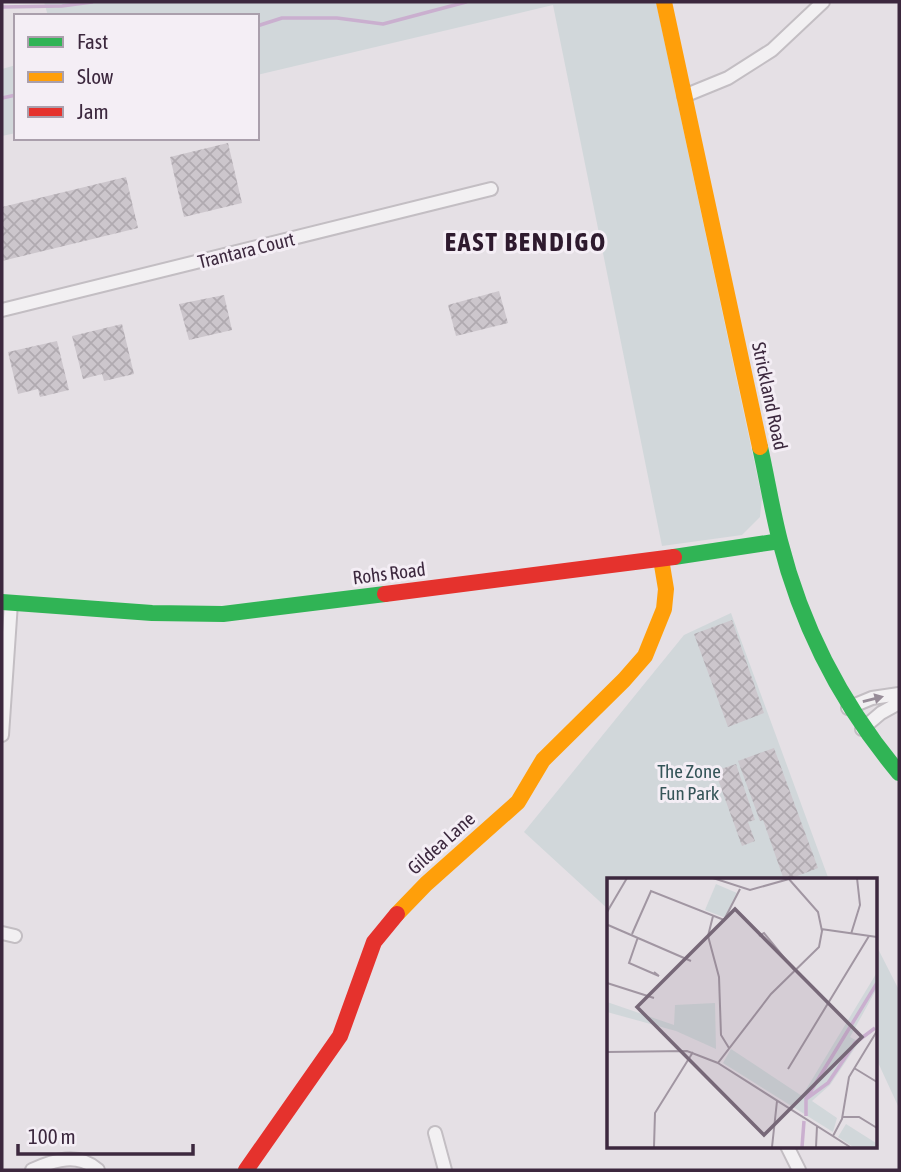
<svg xmlns="http://www.w3.org/2000/svg" width="901" height="1172" font-family="'Asap Condensed',sans-serif">
<style>
.green{fill:#d1d7da}
.lines{fill:none;stroke-linecap:round;stroke-linejoin:round}
.stream{stroke:#caafcf;stroke-width:3.5}
.building{fill:url(#building-cross-hatch)}
.street-casing{stroke:#c3bec3;stroke-width:16}
.street{stroke:#f2f0f2;stroke-width:12}
.fast{stroke:#30b455;stroke-width:16}
.slow{stroke:#ff9f0a;stroke-width:16}
.jam{stroke:#e5322d;stroke-width:16}
.oneway{fill:#978c98}
.labels{text-anchor:middle;dominant-baseline:central;stroke-width:6;stroke-linejoin:round;paint-order:stroke}
.street-label{font-size:19px;fill:#3c283e;stroke:#f4eef5}
.park-label{font-size:19px;fill:#365559;stroke:#f4eef5}
.district-label{font-size:26px;font-weight:bold;letter-spacing:2px;fill:#2e1a2e;stroke:#f4eef5}
.inset-river{fill:none;stroke:#caafcf;stroke-width:3.5}
.inset-road{fill:none;stroke:#a196a2;stroke-width:2}
.view{fill:#776878;fill-opacity:0.15;stroke:#776878;stroke-width:3.5}
.inset-edge{fill:none;stroke:#3c283e;stroke-width:3.5}
</style>
<defs>
<pattern id="building-cross-hatch" width="8" height="8" patternUnits="userSpaceOnUse" patternTransform="scale(1.75)"><rect width="8" height="8" fill="#ccc6cc"/><path d="M0 0l8 8M0 8l8-8" fill="none" stroke="#b0aab0"/></pattern>
</defs>
<rect width="100%" height="100%" fill="#e5e0e5"/>
<path class="green" d="M 44,2 L 656,2 L 762,498 L 760,517 L 742,535 L 662,546 L 553,5 L 257,75 L 257,16 L 48,16 Z
M 16,65 L 16,133 L 2,136 L 2,69 Z
M 731,613 L 829,880 L 609,880 L 609,910 L 524,832 L 684,635 Z
M 875,943 L 899,990 L 899,1108 L 875,1056 Z"/>
<g class="lines">
<path class="stream" d="M 2,7 L 62,6 L 92,2
M 257,26 L 282,18 L 337,18 L 383,24 L 466,2
M 2,98 L 16,95"/>
</g>
<path class="building" d="M 228,143 L 242,203 L 184,217 L 170,157 Z
M 126,177 L 138,228 L 2,261 L 2,207 Z
M 499,291 L 508,323 L 456,336 L 448,305 Z
M 224,295 L 232,330 L 189,340 L 179,304 Z
M 122,324 L 134,374 L 104,381 L 102,374 L 83,379 L 72,336 Z
M 57,341 L 69,390 L 40,397 L 38,389 L 18,394 L 8,352 Z
M 732,620 L 764,713 L 728,727 L 694,634 Z
M 774,748 L 818,868 L 787,880 L 784,880 L 763,820 L 760,821 L 738,761 Z
M 736,764 L 755,820 L 748,822 L 755,841 L 742,846 L 715,771 Z"/>
<g class="lines">
<g class="street-casing">
<path id="street" d="M 684,96 L 728,78 L 772,50 L 823,2
M 2,310 L 491,189
M 848,708 L 872,698 L 899,694
M 862,729 L 881,713 L 899,703
M 2,735 L 11,603
M 2,933 L 15,936
M 435,1133 L 445,1170
M 787,1146 L 799,1170
M 32,1170 C 54,1160 78,1152 98,1170"/>
</g>
<use href="#street" class="street"/>
<path class="fast" d="M 760,447 C 767,478 772,510 780,541 C 802,628 842,705 899,773
M 674,557 L 780,541
M 2,602 L 152,613 L 223,614 L 385,594"/>
<path class="slow" d="M 664,2 L 760,447
M 397,914 L 426,884 L 518,802 L 543,760 L 624,680 L 645,656 L 664,609 L 666,589 L 661,559"/>
<path class="jam" d="M 385,594 L 674,557
M 246,1170 L 340,1036 L 374,942 L 397,914"/>
</g>
<defs><path id="oneway-solid" d="M-6-.8H1V-3.2L6.5 0L1 3.2V.8H-6Z" transform="scale(1.75)"/></defs>
<use class="oneway" href="#oneway-solid" transform="translate(873 699) rotate(-14)"/>
<g class="labels">
<g class="street-label">
<text transform="translate(246 250) rotate(-14)">Trantara Court</text>
<text transform="translate(770 396) rotate(78)">Strickland Road</text>
<text transform="translate(389 573) rotate(-7)">Rohs Road</text>
<text transform="translate(441 843) rotate(-42)">Gildea Lane</text>
</g>
<g class="park-label">
<text x="689" y="771">The Zone<tspan x="689" dy="22">Fun Park</tspan></text>
</g>
<g class="district-label">
<text x="526" y="242">EAST BENDIGO</text>
</g>
</g>
<g transform="translate(607 878)">
<rect width="270" height="270" fill="#e5e0e5"/>
<path d="M 269,96 L 269,112 L 243,159 L 252,164 L 223,207 L 205,223 L 230,240 L 226,254 L 116,185 L 124,171 L 195,218 ZM 0,124 L 67,147 L 68,127 L 108,125 L 109,171 L 69,153 L 0,134 ZM 239,246 L 269,265 L 269,269 L 246,269 L 231,259 Z" fill="#d1d7da"/>
<path d="M 109,6 L 130,15 L 119,40 L 98,32 Z" fill="#d1d7da"/>
<path class="inset-river" d="M 199,221 L 270,105M 199,238 L 199,221 L 221,205 L 248,165 L 268,150M 195,269 L 197,243"/>
<path class="inset-road" d="M 106,0 L 143,12 L 182,1M 181,0 L 211,34 L 215,53 L 212,69 L 164,116 L 111,185 L 243,269M 0,34 L 20,0M 106,38 L 101,58 L 112,99 L 114,157 L 122,170M 1,47 L 84,83M 214,51 L 270,59M 25,56 L 44,13 L 117,42 L 133,11M 244,56 L 253,27 L 250,0M 152,58 L 157,55 L 188,93M 31,59 L 22,85 L 52,98 L 47,94M 0,105 L 47,120M 0,174 L 80,173 L 111,185M 247,190 L 270,204M 181,191 L 262,58M 235,239 L 252,239 L 270,250M 226,258 L 235,241 L 242,199 L 270,153M 47,269 L 48,235 L 86,174M 165,269 L 170,223M 209,269 L 210,248"/>
<path class="view" d="M 128,31 L 255,159 L 157,257 L 30,129 Z"/>
<rect width="270" height="270" class="inset-edge"/>
</g>
<rect width="901" height="1172" fill="none" stroke="#3c283e" stroke-width="7"/>
<rect x="14" y="14" width="245" height="126" fill="#f4eef5" stroke="#aa9fac" stroke-width="2"/>
<rect x="28" y="37" width="35" height="10" fill="#30b455" stroke="#aa9fac" stroke-width="2"/>
<text x="77" y="49" font-size="21" fill="#3c283e">Fast</text>
<rect x="28" y="72" width="35" height="10" fill="#ff9f0a" stroke="#aa9fac" stroke-width="2"/>
<text x="77" y="84" font-size="21" fill="#3c283e">Slow</text>
<rect x="28" y="107" width="35" height="10" fill="#e5322d" stroke="#aa9fac" stroke-width="2"/>
<text x="77" y="119" font-size="21" fill="#3c283e">Jam</text>
<path d="M18 1144v10h175v-10" fill="none" stroke="#3c283e" stroke-width="3.5"/>
<text x="28" y="1144" font-size="21" fill="#3c283e" stroke="#f4eef5" stroke-width="5" paint-order="stroke">100 m</text>
</svg>
